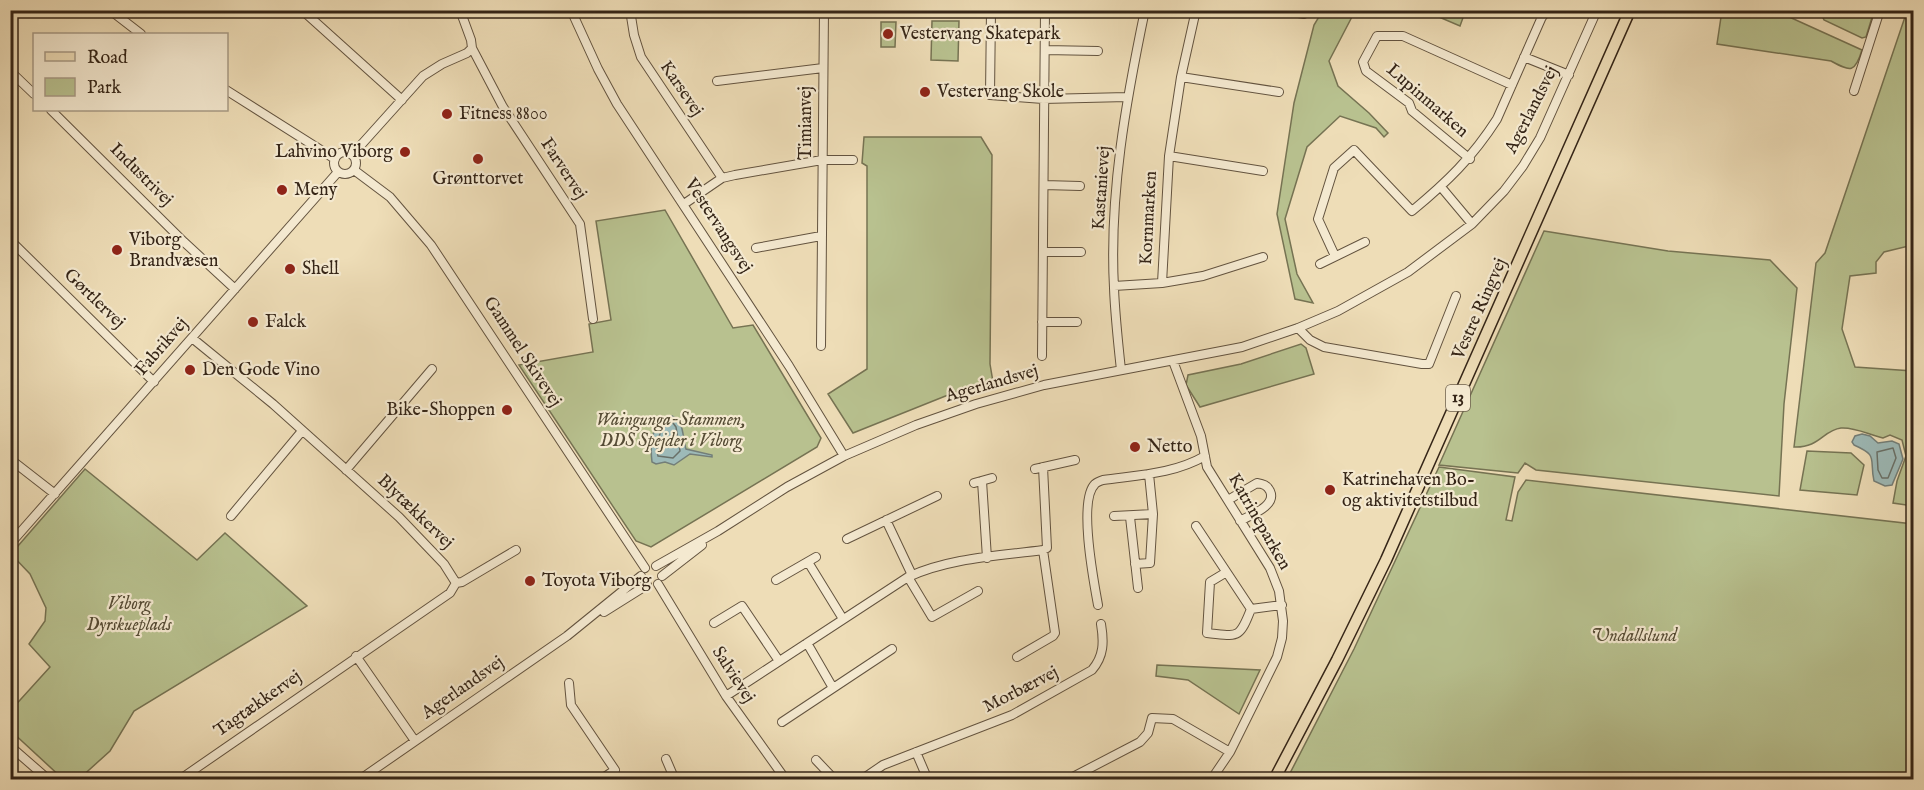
<svg xmlns="http://www.w3.org/2000/svg" width="1924" height="790" font-family="'IM FELL English',serif">
<style>
.green{fill:#b8c18f;stroke:#767353;stroke-width:1.5}
.water{fill:#9dbab8;stroke:#737e78;stroke-width:1.5}
.lines{fill:none;stroke-linecap:round;stroke-linejoin:round}
.shore{stroke:#697068;stroke-width:1.5}
.minor-casing{stroke:#63533f;stroke-width:10}
.major-casing{stroke:#352517;stroke-width:13}
.minor{stroke:#f4e9d0;stroke-width:8}
.major{stroke:#eeddb7;stroke-width:10}
.poi-dot{fill:#8f2418;stroke:#f4e9d0;stroke-width:2}
.labels{text-anchor:middle;dominant-baseline:central;stroke-width:4.5;stroke-linejoin:round;paint-order:stroke}
.shield{fill:#f4e9d0;stroke:#6e604e;stroke-width:1.5}
.shield-label{font-size:16px;font-weight:bold;fill:#352517}
.poi-label{font-size:18px;fill:#352517;stroke:#f4e9d0;text-anchor:start}
.street-label{font-size:18px;fill:#352517;stroke:#f4e9d0}
.park-label{font-size:18px;font-style:italic;fill:#564c35;stroke:#f4e9d0}
</style>
<rect width="100%" height="100%" fill="#eeddb7"/>
<filter id="stains"><feTurbulence type="fractalNoise" baseFrequency=".00333" numOctaves="4"/><feColorMatrix values="0 0 0 0 .2 0 0 0 0 .09 0 0 0 0 .02 0 0 0 .5 -.17"/></filter>
<radialGradient id="worn" r=".72"><stop offset=".6" stop-color="#630" stop-opacity="0"/><stop offset="1" stop-color="#630" stop-opacity=".3"/></radialGradient>
<path class="green" d="M 1323,10 L 1355,11 L 1329,61 L 1338,86 L 1369,113 L 1388,133 L 1384,137 L 1376,128 L 1340,116 L 1307,147 L 1285,219 L 1297,274 L 1313,303 L 1295,299 L 1277,214 L 1294,103 L 1314,25 Z
M 1425,11 L 1454,11 L 1464,15 L 1460,26 Z
M 1776,11 L 1862,50 C 1855,73 1851,72 1831,61 L 1717,44 L 1721,17 L 1720,11 L 1732,11 L 1743,16 L 1746,11 Z
M 1820,11 L 1874,11 L 1866,37 L 1862,38 L 1824,20 Z
M 1907,11 L 1914,11 L 1913,245 L 1884,252 L 1876,262 L 1876,273 L 1850,276 L 1842,329 L 1855,367 L 1913,371 L 1913,506 L 1893,503 L 1897,481 L 1906,456 L 1902,440 L 1890,435 L 1883,438 C 1869,435 1856,427 1841,428 C 1823,430 1820,448 1794,447 L 1816,263 L 1825,253 Z
M 932,21 L 959,21 L 958,61 L 931,60 Z
M 881,22 L 896,22 L 895,47 L 881,47 Z
M 864,137 L 981,137 L 992,155 L 990,364 L 993,382 L 963,389 L 853,433 L 828,394 L 867,369 L 867,166 L 862,163 Z
M 665,210 L 733,328 L 753,325 L 821,438 L 817,447 L 651,547 L 636,541 L 519,365 L 593,352 L 589,324 L 611,320 L 596,221 Z
M 1544,231 L 1668,251 L 1770,260 L 1797,288 L 1784,404 L 1779,496 L 1536,470 L 1525,463 L 1518,473 L 1439,465 Z
M 1301,344 L 1306,348 L 1314,374 L 1200,407 L 1186,385 L 1188,375 L 1241,364 Z
M 1807,451 L 1851,453 L 1864,465 L 1857,495 L 1800,490 Z
M 1439,467 L 1515,477 L 1506,520 L 1512,521 L 1518,492 L 1526,480 L 1913,524 L 1913,779 L 1287,779 L 1354,649 Z
M 85,469 L 197,560 L 225,533 L 307,606 L 134,711 L 110,751 L 79,779 L 63,779 L 11,731 L 11,710 L 50,667 L 29,644 L 45,621 L 46,608 L 30,574 L 11,554 Z
M 1157,665 L 1260,670 L 1239,714 L 1188,680 L 1156,676 Z"/>
<path class="water" d="M 672,416 C 685,422 682,437 686,449 L 712,455 L 712,457 L 690,454 L 674,465 L 665,462 L 656,464 L 652,462 C 650,446 651,418 672,416 Z
M 1862,434 L 1870,436 L 1878,443 L 1892,441 L 1899,444 L 1903,459 L 1892,485 L 1885,486 L 1874,481 C 1869,458 1879,456 1854,445 L 1852,442 L 1855,436 Z"/>
<g class="lines">
<path class="shore" d="M 669,422 L 673,423 L 676,427 L 680,451 L 673,458 L 658,456 C 655,445 659,429 669,422 Z
M 1893,448 L 1896,458 L 1888,478 L 1882,478 L 1878,470 L 1877,452 Z"/>
<g class="minor-casing">
<path id="minor" d="M 110,10 L 141,34
M 302,10 L 402,100
M 571,10 L 598,69 L 617,104 L 789,366 L 844,456
M 630,10 L 634,35 L 641,57 L 722,178
M 991,10 L 990,95 L 1043,99 L 1127,97
M 1280,10 L 1304,14
M 1529,10 L 1543,16
M 472,48 L 503,107 L 580,224 L 593,319
M 1045,50 L 1098,51
M 1524,57 L 1569,75
M 10,71 L 34,94
M 1181,77 L 1279,92
M 717,81 L 823,68
M 226,90 L 335,159
M 1854,91 L 1880,10
M 51,110 L 184,242 L 235,289
M334 163a11 11 0 1 1 22 0a11 11 0 1 1-22 0Z
M 352,155 L 423,76 L 442,64 L 467,53 L 472,48 L 471,40 L 460,10
M 1169,156 L 1263,171
M 1470,159 L 1412,111 L 1409,103 L 1366,71 L 1363,62 L 1377,36 L 1403,36 L 1512,85
M 354,170 L 390,197 L 431,245 L 645,568
M 1044,185 L 1080,186
M 1441,187 L 1472,224
M 684,204 L 722,178 L 735,175 L 822,160 L 853,160
M 10,240 L 154,382
M 756,248 L 821,236
M 1043,252 L 1081,252
M 1335,256 L 1318,219 L 1334,168 L 1354,150 L 1412,211 C 1447,182 1472,158 1497,119 L 1545,10
M 1320,264 L 1365,242
M 1162,283 L 1169,156 L 1181,77 L 1196,10
M 1114,286 L 1162,283 L 1203,276 L 1263,257
M 1042,322 L 1077,322
M 1298,328 L 1310,340 L 1324,347 L 1422,364 L 1429,364 L 1456,296
M 192,338 L 273,404 L 399,517 L 444,564 L 456,583
M 821,346 L 824,10
M 1042,356 L 1045,10
M 1173,361 L 1201,436 L 1207,467 L 1270,568 L 1279,591 L 1283,621 L 1282,638 L 1277,657 L 1230,752 L 1211,780
M 1121,370 C 1118,342 1115,315 1114,288 C 1109,194 1126,101 1145,10
M 10,459 L 55,494
M 1035,469 L 1075,460
M 346,470 L 432,369
M 982,481 L 987,558
M 974,483 L 992,478
M 1228,500 L 1257,483 C 1263,484 1267,485 1270,491 C 1277,506 1250,515 1240,521
M 231,516 L 302,431
M 1114,516 L 1153,514
M 1130,517 L 1138,588
M 886,520 L 912,575
M 1196,526 L 1251,609
M 847,539 L 937,496
M 10,544 L 338,172
M 808,562 L 843,619
M 1135,564 L 1150,563 L 1153,514 L 1149,474
M 656,566 L 718,531 L 787,487 L 844,456 L 916,425 L 976,404 L 1044,385 L 1242,347 L 1298,328 L 1338,311 L 1408,272 L 1472,224 L 1504,191 L 1523,166 L 1540,138 L 1597,10
M 1225,573 L 1210,582 L 1207,633 C 1238,636 1239,640 1251,609 L 1282,605
M 662,576 L 702,545
M 908,577 L 932,617 L 978,591
M 776,580 L 816,557
M 658,584 L 726,696 L 786,780
M 1098,605 C 1094,583 1078,500 1095,484 C 1097,482 1100,481 1103,480 C 1138,475 1174,474 1205,456
M 604,612 L 647,585
M 714,623 L 742,606 L 779,661
M 807,643 L 833,688
M 356,656 L 415,741
M 1017,657 L 1053,636 L 1055,633 L 1043,550
M 569,683 L 571,705 L 615,770 L 600,780
M 726,696 L 908,577 C 949,558 998,556 1043,550 L 1047,548 L 1043,467
M 782,722 L 892,649
M 10,746 L 49,780
M 916,752 L 928,780
M 666,759 L 675,780
M 816,760 L 835,780
M 179,780 L 450,593 L 456,583 L 462,582 L 516,550
M 359,780 L 567,636 L 641,576
M 861,780 L 883,765 L 1012,715 L 1092,670 C 1104,656 1104,642 1101,624
M 1067,780 L 1140,742 L 1148,733 L 1152,718 L 1173,719 L 1230,752"/>
</g>
<g class="major-casing">
<path id="major" d="M 1274,780 L 1337,660 L 1386,560 L 1630,10"/>
</g>
<use href="#minor" class="minor"/>
<use href="#major" class="major"/>
</g>
<g class="poi-dot">
<circle cx="888" cy="34" r="6"/>
<circle cx="925" cy="92" r="6"/>
<circle cx="447" cy="114" r="6"/>
<circle cx="405" cy="152" r="6"/>
<circle cx="478" cy="159" r="6"/>
<circle cx="282" cy="190" r="6"/>
<circle cx="117" cy="250" r="6"/>
<circle cx="290" cy="269" r="6"/>
<circle cx="253" cy="322" r="6"/>
<circle cx="190" cy="370" r="6"/>
<circle cx="507" cy="410" r="6"/>
<circle cx="1135" cy="447" r="6"/>
<circle cx="1330" cy="490" r="6"/>
<circle cx="530" cy="581" r="6"/>
</g>
<g class="labels">
<rect class="shield" x="1446" y="385" width="24" height="26" rx="4.5"/>
<g class="shield-label">
<text x="1458" y="398">13</text>
</g>
<g class="poi-label">
<text x="900" y="34">Vestervang Skatepark</text>
<text x="937" y="92">Vestervang Skole</text>
<text x="459" y="114">Fitness 8800</text>
<text x="393" y="152" text-anchor="end">Lahvino Viborg</text>
<text x="478" y="179" text-anchor="middle">Grønttorvet</text>
<text x="294" y="190">Meny</text>
<text x="129" y="240">Viborg<tspan x="129" dy="21">Brandvæsen</tspan></text>
<text x="302" y="269">Shell</text>
<text x="265" y="322">Falck</text>
<text x="202" y="370">Den Gode Vino</text>
<text x="495" y="410" text-anchor="end">Bike-Shoppen</text>
<text x="1147" y="447">Netto</text>
<text x="1342" y="480">Katrinehaven Bo-<tspan x="1342" dy="21">og aktivitetstilbud</tspan></text>
<text x="542" y="581">Toyota Viborg</text>
</g>
<g class="street-label">
<text transform="translate(681 89) rotate(56)">Karsevej</text>
<text transform="translate(1427 101) rotate(41)">Lupinmarken</text>
<text transform="translate(1532 110) rotate(-63)">Agerlandsvej</text>
<text transform="translate(806 123) rotate(-90)">Timianvej</text>
<text transform="translate(563 169) rotate(57)">Farvervej</text>
<text transform="translate(141 175) rotate(45)">Industrivej</text>
<text transform="translate(1102 188) rotate(-86)">Kastanievej</text>
<text transform="translate(1149 218) rotate(-87)">Kornmarken</text>
<text transform="translate(718 226) rotate(57)">Vestervangsvej</text>
<text transform="translate(94 299) rotate(44)">Gørtlervej</text>
<text transform="translate(1480 309) rotate(-66)">Vestre Ringvej</text>
<text transform="translate(162 347) rotate(-49)">Fabrikvej</text>
<text transform="translate(522 352) rotate(57)">Gammel Skivevej</text>
<text transform="translate(992 384) rotate(-16)">Agerlandsvej</text>
<text transform="translate(415 512) rotate(44)">Blytækkervej</text>
<text transform="translate(1259 522) rotate(60)">Katrineparken</text>
<text transform="translate(733 675) rotate(57)">Salvievej</text>
<text transform="translate(463 688) rotate(-35)">Agerlandsvej</text>
<text transform="translate(1021 690) rotate(-27)">Morbærvej</text>
<text transform="translate(258 704) rotate(-35)">Tagtækkervej</text>
</g>
<g class="park-label">
<text x="671" y="420">Waingunga-Stammen,<tspan x="671" dy="21">DDS Spejder i Viborg</tspan></text>
<text x="129" y="604">Viborg<tspan x="129" dy="21">Dyrskueplads</tspan></text>
<text x="1634" y="636">Undallslund</text>
</g>
</g>
<rect width="1924" height="790" fill="none" stroke="#eeddb7" stroke-width="36"/>
<rect x="12" y="12" width="1900" height="766" fill="none" stroke="#352517" stroke-width="3"/>
<rect x="18" y="18" width="1888" height="754" fill="none" stroke="#352517" stroke-width="1.5"/>
<rect x="33" y="33" width="195" height="78" fill="#f4e9d0" stroke="#a89b86" stroke-width="1.5"/>
<rect x="45" y="52" width="30" height="9" fill="#eeddb7" stroke="#a89b86" stroke-width="1.5"/>
<text x="87" y="63" font-size="18" fill="#352517">Road</text>
<rect x="45" y="78" width="30" height="18" fill="#b8c18f" stroke="#a89b86" stroke-width="1.5"/>
<text x="87" y="93" font-size="18" fill="#352517">Park</text>
<rect width="100%" height="100%" filter="url(#stains)"/>
<rect width="100%" height="100%" fill="url(#worn)"/>
</svg>
